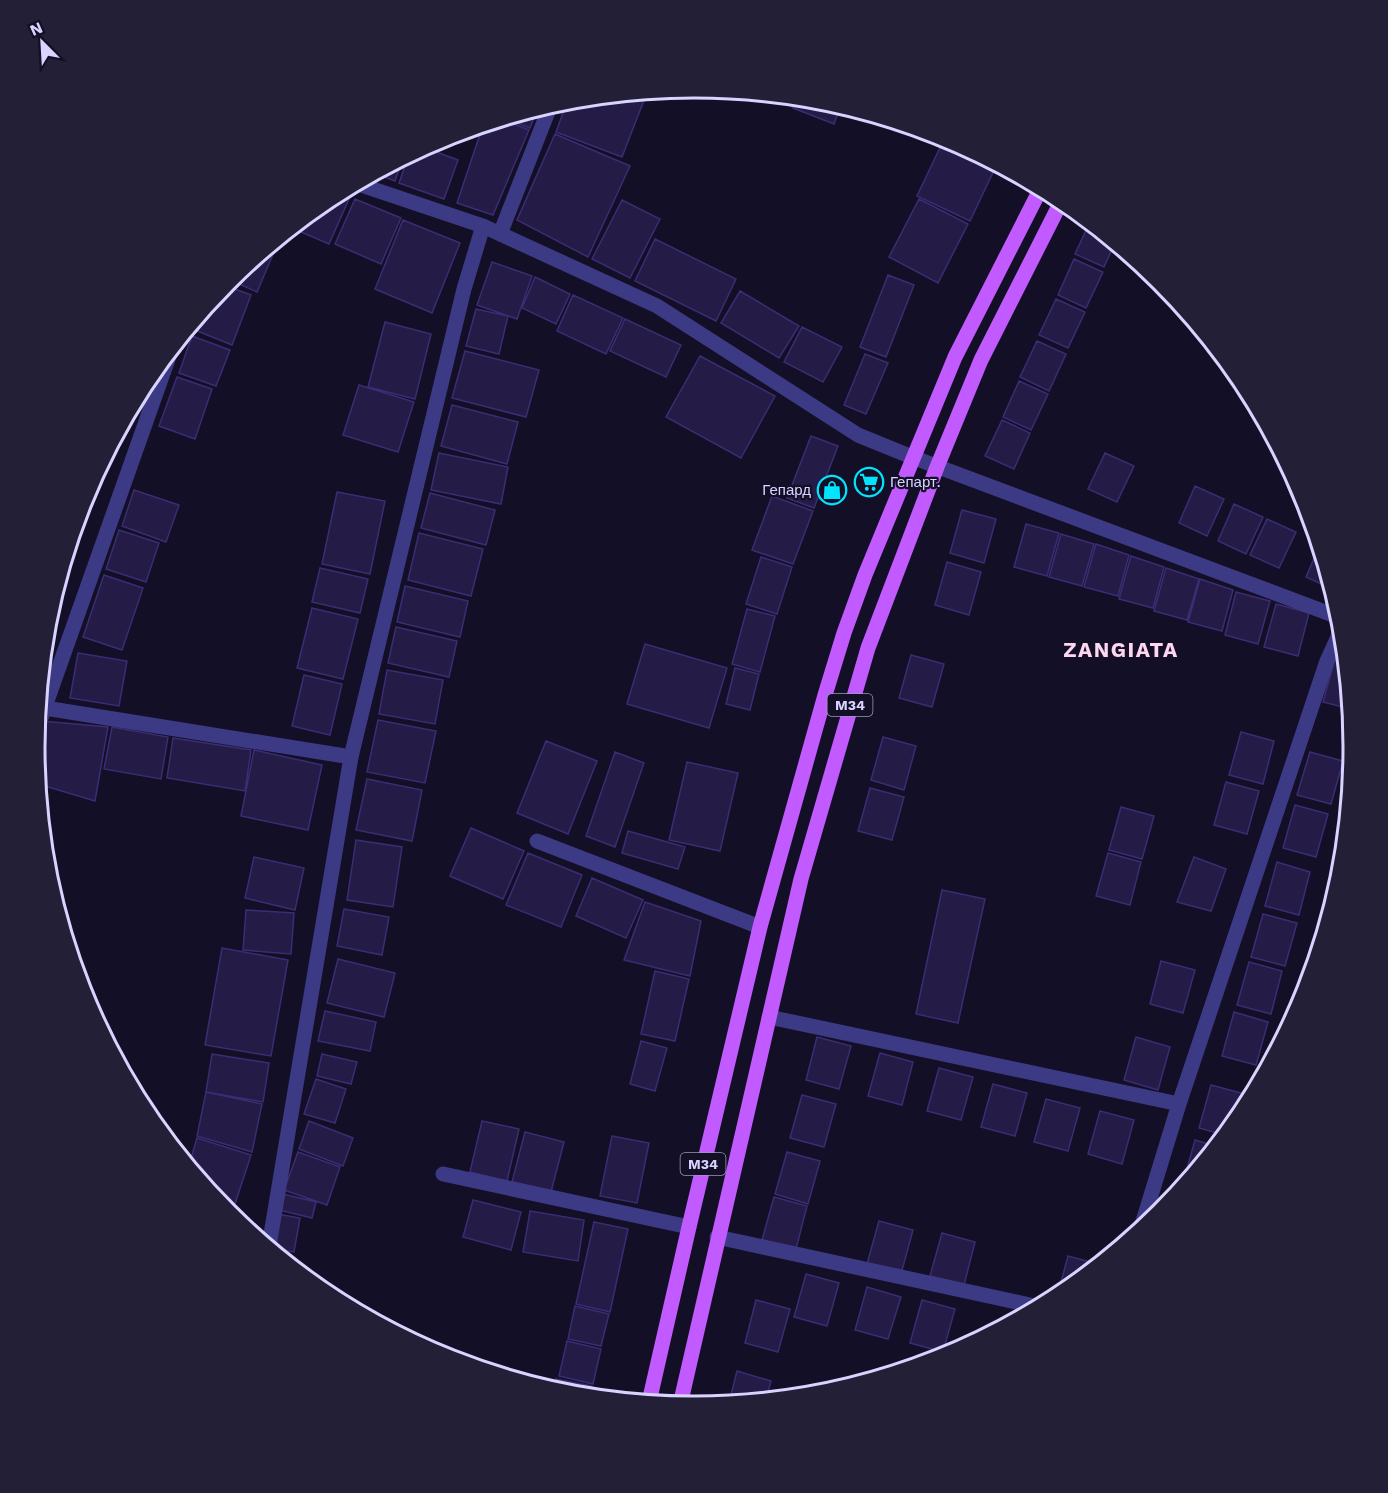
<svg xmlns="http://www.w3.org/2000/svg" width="1388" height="1493" font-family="'Work Sans',sans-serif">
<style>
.building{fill:#241b47;stroke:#3b2d73;stroke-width:1.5}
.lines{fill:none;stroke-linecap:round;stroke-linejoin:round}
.minor{stroke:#3d3a85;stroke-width:15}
.primary{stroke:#c25bff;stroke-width:15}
.labels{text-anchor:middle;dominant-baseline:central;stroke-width:4.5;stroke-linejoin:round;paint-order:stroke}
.shield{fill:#130f26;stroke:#9e99be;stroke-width:1.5}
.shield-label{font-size:14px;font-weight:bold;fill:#d9d4ff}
.poi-label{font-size:15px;fill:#d9d4ff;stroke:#130f26;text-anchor:start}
.district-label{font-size:21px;font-weight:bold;letter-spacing:1.5px;fill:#ffd6f0;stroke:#130f26}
.rim{fill:none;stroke:#d9d4ff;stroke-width:3}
</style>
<rect width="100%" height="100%" fill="#130f26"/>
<path class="building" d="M 639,92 L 646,95 L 622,157 L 556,132 L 568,99 Z
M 766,94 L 791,97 L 787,104 Z
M 798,97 L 823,100 L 841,105 L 834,124 L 793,108 Z
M 538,108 L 530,128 L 504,118 Z
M 501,119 L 529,130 L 493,215 L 457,203 L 483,125 Z
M 555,134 L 630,166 L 588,257 L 517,220 Z
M 945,137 L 997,164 L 970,221 L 917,196 Z
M 423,147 L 458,160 L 444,199 L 399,183 L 409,154 Z
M 403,158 L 395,181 L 374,173 Z
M 337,193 L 349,199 L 329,244 L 292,228 L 328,198 Z
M 355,199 L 401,218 L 381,264 L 335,244 Z
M 919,199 L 968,224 L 938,283 L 889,257 Z
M 622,200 L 660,219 L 630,278 L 592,259 Z
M 403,220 L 460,243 L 432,313 L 375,289 Z
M 1090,222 L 1115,243 L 1104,267 L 1075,254 Z
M 655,239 L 736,279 L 716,321 L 635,281 Z
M 266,249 L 274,252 L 257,292 L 228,279 Z
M 1074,259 L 1103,272 L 1086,308 L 1058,295 Z
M 492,262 L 532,276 L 517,319 L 477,305 Z
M 888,275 L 914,285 L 886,357 L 860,347 Z
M 535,277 L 570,294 L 556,324 L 522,308 Z
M 224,285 L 251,295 L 232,345 L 195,330 L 202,312 Z
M 740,291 L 799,326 L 779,358 L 721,323 Z
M 573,295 L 623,318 L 606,354 L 557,331 Z
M 1056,299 L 1085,312 L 1068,348 L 1039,335 Z
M 476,309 L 508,316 L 499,354 L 466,346 Z
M 625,319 L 681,345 L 666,377 L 610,351 Z
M 385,322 L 431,334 L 415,399 L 368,387 Z
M 802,327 L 842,347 L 823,382 L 784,362 Z
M 192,336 L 230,350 L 216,386 L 179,373 Z
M 1037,341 L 1066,354 L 1049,391 L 1020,377 Z
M 465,351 L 539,370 L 526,417 L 452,398 Z
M 865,354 L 888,363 L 866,414 L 844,405 Z
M 700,356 L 775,396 L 741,458 L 666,417 Z
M 177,377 L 212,389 L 195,439 L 159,426 Z
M 1019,381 L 1048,394 L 1031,430 L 1003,417 Z
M 359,385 L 414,402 L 398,452 L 343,435 Z
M 452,405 L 518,422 L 507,464 L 441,446 Z
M 1002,420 L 1030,433 L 1014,469 L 985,456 Z
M 811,436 L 838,446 L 814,508 L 787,498 Z
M 439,453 L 508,467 L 501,504 L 431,490 Z
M 1105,453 L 1134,466 L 1117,502 L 1088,489 Z
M 1195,486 L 1224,499 L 1207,536 L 1179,523 Z
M 134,490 L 179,505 L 166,542 L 122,526 Z
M 337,492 L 385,501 L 370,574 L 322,564 Z
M 430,493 L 495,510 L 486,545 L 421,528 Z
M 772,496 L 813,511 L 793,564 L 752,550 Z
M 1234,504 L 1263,517 L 1246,554 L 1218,541 Z
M 962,510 L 996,519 L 984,563 L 950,553 Z
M 1267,519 L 1296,532 L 1279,568 L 1250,555 Z
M 1026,524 L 1059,533 L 1047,576 L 1014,567 Z
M 119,530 L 159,543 L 146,582 L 106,569 Z
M 419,533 L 483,549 L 471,596 L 408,580 Z
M 1061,534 L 1094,544 L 1082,586 L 1049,577 Z
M 1096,544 L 1129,555 L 1118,596 L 1084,587 Z
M 1319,547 L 1332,589 L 1306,577 Z
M 1131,556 L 1164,567 L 1153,608 L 1119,599 Z
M 761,557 L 792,567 L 777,614 L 746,604 Z
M 947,562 L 981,572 L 969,615 L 935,605 Z
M 320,568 L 368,579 L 360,613 L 312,602 Z
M 1166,568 L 1199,579 L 1187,620 L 1154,611 Z
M 104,575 L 143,588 L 122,650 L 83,637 Z
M 1200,579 L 1233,590 L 1222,631 L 1188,622 Z
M 405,586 L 468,601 L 460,637 L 397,622 Z
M 1236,592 L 1270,601 L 1258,644 L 1225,635 Z
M 1276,604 L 1309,613 L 1298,656 L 1264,647 Z
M 312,608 L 358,619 L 343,679 L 297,668 Z
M 747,609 L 775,616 L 760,672 L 732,664 Z
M 396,627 L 457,641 L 449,677 L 388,663 Z
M 645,644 L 727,668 L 709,728 L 627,704 Z
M 78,653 L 127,661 L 119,706 L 70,698 Z
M 911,655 L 944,664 L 932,707 L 899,698 Z
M 1335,659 L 1345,662 L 1350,709 L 1323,702 Z
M 735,668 L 759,674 L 750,710 L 726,704 Z
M 387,670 L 443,680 L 435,724 L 379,714 Z
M 304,675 L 342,684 L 330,735 L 292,726 Z
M 378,720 L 436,731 L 425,783 L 367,772 Z
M 42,721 L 108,727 L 95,801 L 38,784 L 35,746 Z
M 112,727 L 168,737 L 161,779 L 104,769 Z
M 1241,732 L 1274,741 L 1263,784 L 1229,775 Z
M 883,737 L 916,746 L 904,790 L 871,780 Z
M 173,738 L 251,750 L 245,791 L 167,778 Z
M 546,741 L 597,761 L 568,834 L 517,813 Z
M 254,750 L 322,765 L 308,830 L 241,816 Z
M 615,752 L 644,763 L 615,847 L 586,836 Z
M 1310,752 L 1343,761 L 1331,804 L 1297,795 Z
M 687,762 L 738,773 L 720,851 L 669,840 Z
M 367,779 L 422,790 L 412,841 L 356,830 Z
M 1226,782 L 1259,791 L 1247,834 L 1214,825 Z
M 870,788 L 904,797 L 892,840 L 858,831 Z
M 1295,805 L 1328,814 L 1316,857 L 1283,848 Z
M 1121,807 L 1154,816 L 1142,859 L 1109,850 Z
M 471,828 L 524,851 L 503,899 L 450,876 Z
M 628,831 L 685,847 L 678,869 L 622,853 Z
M 356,840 L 402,847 L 393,907 L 347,900 Z
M 528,853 L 582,875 L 561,927 L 506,905 Z
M 1108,853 L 1141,862 L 1130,905 L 1096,896 Z
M 254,857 L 304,868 L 295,910 L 245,898 Z
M 1194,857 L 1226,869 L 1211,911 L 1177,902 Z
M 1277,862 L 1310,872 L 1299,915 L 1265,906 Z
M 592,878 L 643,900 L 626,938 L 576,916 Z
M 942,890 L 985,899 L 958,1023 L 916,1014 Z
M 645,902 L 701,921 L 690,976 L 624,960 Z
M 344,909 L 389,917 L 382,955 L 337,946 Z
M 246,910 L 294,913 L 291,954 L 243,950 Z
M 1263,914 L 1297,923 L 1285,966 L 1251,957 Z
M 222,948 L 288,960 L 271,1056 L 205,1045 Z
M 338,959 L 395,973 L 384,1017 L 327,1003 Z
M 1161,961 L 1195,970 L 1183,1013 L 1150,1004 Z
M 1249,962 L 1282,971 L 1271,1014 L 1237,1005 Z
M 655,971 L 689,979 L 675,1041 L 641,1034 Z
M 325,1011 L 376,1022 L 370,1051 L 318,1041 Z
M 1234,1012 L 1268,1022 L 1256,1065 L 1222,1056 Z
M 817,1037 L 851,1046 L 839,1089 L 806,1080 Z
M 1136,1037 L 1170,1047 L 1158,1090 L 1124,1080 Z
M 641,1041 L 667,1048 L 655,1091 L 630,1084 Z
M 880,1053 L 913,1062 L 902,1105 L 868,1096 Z
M 212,1054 L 269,1063 L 263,1102 L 206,1092 Z
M 322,1054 L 357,1062 L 351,1084 L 317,1076 Z
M 939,1068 L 973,1077 L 961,1120 L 927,1111 Z
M 316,1079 L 346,1089 L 335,1123 L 304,1114 Z
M 993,1084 L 1027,1093 L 1015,1136 L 981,1127 Z
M 1211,1085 L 1245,1094 L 1238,1118 L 1224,1135 L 1199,1128 Z
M 206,1092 L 262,1104 L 252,1152 L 197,1136 Z
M 802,1095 L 836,1104 L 824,1147 L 790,1138 Z
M 1046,1099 L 1080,1108 L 1068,1151 L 1034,1142 Z
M 1100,1111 L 1134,1120 L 1122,1164 L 1088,1154 Z
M 309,1121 L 353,1138 L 343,1166 L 299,1149 Z
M 482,1121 L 519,1129 L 507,1181 L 470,1172 Z
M 525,1132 L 564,1142 L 551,1192 L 512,1182 Z
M 612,1136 L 649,1143 L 637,1203 L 600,1196 Z
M 197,1138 L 251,1155 L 233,1210 L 222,1206 L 189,1165 Z
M 1195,1140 L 1215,1146 L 1184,1184 L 1183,1183 Z
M 298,1152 L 340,1167 L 327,1205 L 284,1190 Z
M 787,1152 L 820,1161 L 808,1204 L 775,1194 Z
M 283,1194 L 316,1202 L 312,1218 L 279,1210 Z
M 774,1197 L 807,1206 L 796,1249 L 762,1240 Z
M 473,1200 L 521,1212 L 511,1250 L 463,1237 Z
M 530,1211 L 584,1220 L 578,1261 L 523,1252 Z
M 277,1214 L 300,1218 L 294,1252 L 271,1248 Z
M 879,1221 L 913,1230 L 901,1274 L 867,1264 Z
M 594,1222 L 628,1229 L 610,1312 L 576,1304 Z
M 942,1233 L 975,1242 L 964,1285 L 930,1276 Z
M 1068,1256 L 1098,1264 L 1057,1297 Z
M 806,1274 L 839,1283 L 827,1326 L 794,1317 Z
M 867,1287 L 901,1297 L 888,1339 L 855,1330 Z
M 756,1300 L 790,1309 L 778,1352 L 745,1343 Z
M 922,1300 L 955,1309 L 943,1352 L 910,1343 Z
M 575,1306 L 609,1314 L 601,1346 L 568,1339 Z
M 567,1341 L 601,1349 L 593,1384 L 559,1376 Z
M 737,1371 L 771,1381 L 766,1399 L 729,1403 Z
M 556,1379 L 592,1386 L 590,1396 L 565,1393 L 554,1390 Z"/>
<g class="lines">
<path class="minor" d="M 355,183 L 483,226 L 657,306 L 858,435 L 912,457 L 1341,618
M 500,234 L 551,104
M 45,708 L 351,757
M 36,732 L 172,348
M 537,841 L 760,927
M 769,1017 L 1179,1104
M 443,1174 L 689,1227
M 1141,1228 L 1179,1104 L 1327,661 L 1342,628
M 717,1237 L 1039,1307
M 269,1246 L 351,757 L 464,289 L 483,226"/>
<path class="primary" d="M 649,1402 L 689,1227 L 760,927 L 825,695 L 844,633 L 865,575 L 955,357 L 1041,188
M 680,1405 L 801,879 L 868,648 L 937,467 L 981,360 L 1062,200"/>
</g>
<defs>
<g id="supermarket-ring" transform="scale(1.5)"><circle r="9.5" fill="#130f26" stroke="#00e5ff" stroke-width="1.5"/><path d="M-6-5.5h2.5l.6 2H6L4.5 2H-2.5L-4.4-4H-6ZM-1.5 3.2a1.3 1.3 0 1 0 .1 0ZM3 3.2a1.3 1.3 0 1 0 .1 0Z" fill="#00e5ff"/></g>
<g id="shop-ring" transform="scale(1.5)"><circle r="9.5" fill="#130f26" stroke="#00e5ff" stroke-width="1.5"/><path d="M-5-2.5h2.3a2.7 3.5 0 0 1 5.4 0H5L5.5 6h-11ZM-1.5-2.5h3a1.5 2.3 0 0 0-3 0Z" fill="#00e5ff"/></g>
</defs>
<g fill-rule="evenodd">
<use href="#supermarket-ring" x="869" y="482"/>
<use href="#shop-ring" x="832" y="490"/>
</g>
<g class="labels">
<g class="shield">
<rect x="827.5" y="694" width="45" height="22" rx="4.5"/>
<rect x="680.5" y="1153" width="45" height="22" rx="4.5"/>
</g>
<g class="shield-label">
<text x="850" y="705">M34</text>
<text x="703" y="1164">M34</text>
</g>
<g class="poi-label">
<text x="890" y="482">Гепарт.</text>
<text x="811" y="490" text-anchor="end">Гепард</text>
</g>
<g class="district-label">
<text x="1121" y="649">ZANGIATA</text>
</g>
</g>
<path d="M0 0H1388V1493H0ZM45 747a649 649 0 1 1 1298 0a649 649 0 1 1-1298 0Z" fill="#231f37" fill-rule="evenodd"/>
<path class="rim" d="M45 747a649 649 0 1 1 1298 0a649 649 0 1 1-1298 0Z"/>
<g transform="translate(42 42) rotate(336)" stroke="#130f26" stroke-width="4.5" paint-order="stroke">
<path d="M0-4.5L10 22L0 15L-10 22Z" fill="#d9d4ff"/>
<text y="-9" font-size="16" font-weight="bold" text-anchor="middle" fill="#d9d4ff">N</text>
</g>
</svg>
